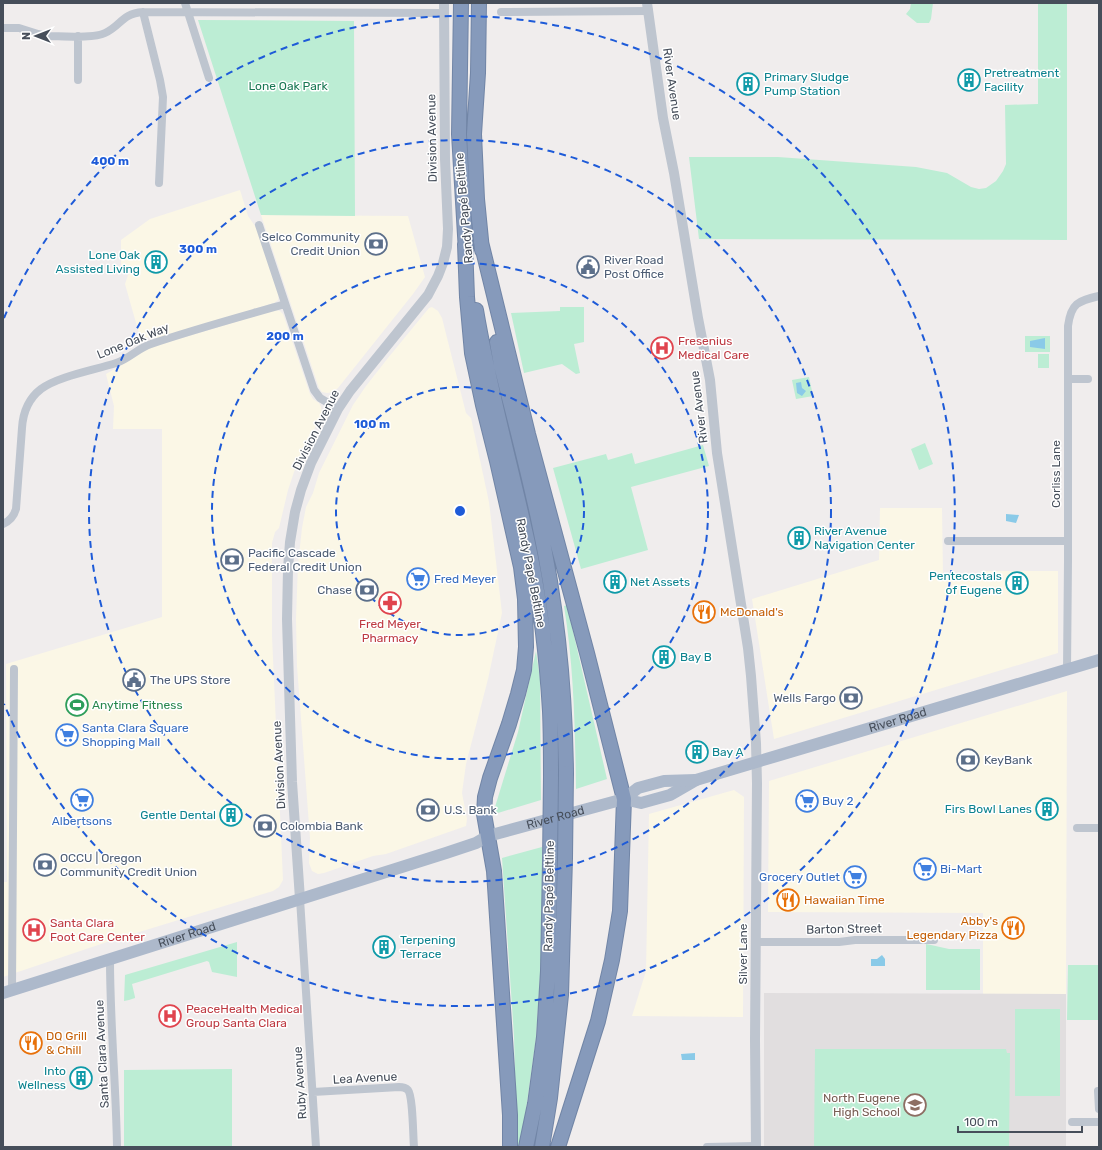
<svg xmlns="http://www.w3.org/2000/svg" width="1102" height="1150" font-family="Rubik,sans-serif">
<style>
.commercial{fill:#fbf7e6}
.education{fill:#e1dedf}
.green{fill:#bcedd4}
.water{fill:#8acae8}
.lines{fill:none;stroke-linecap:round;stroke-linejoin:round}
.motorway-casing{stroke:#7185a6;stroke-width:16}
.minor{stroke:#bec5cf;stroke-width:8}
.tertiary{stroke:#bec5cf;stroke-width:10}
.primary{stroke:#adb9cb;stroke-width:12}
.motorway{stroke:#869abb;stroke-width:14}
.motorway-bridge-casing{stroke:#7185a6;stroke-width:16;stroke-linecap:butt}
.motorway-bridge{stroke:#869abb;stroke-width:14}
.ring{fill:none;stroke:#1e5bd8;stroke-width:2;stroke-dasharray:7 5}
.labels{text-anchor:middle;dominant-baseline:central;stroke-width:3;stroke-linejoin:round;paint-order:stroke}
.culture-label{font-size:12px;fill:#0d838f;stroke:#fff;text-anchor:start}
.street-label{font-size:12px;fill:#464e5a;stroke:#fff}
.park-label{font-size:12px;fill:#197853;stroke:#fff}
.service-label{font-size:12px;fill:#4e5e75;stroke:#fff;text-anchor:start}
.health-label{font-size:12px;fill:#be3a42;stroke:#fff;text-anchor:start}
.shop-label{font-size:12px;fill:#366cbe;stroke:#fff;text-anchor:start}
.food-label{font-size:12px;fill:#c56008;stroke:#fff;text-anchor:start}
.leisure-label{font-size:12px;fill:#27864d;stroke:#fff;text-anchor:start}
.education-label{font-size:12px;fill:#785e54;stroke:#fff;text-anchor:end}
.centre{fill:#1e5bd8;stroke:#fff;stroke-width:2}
.ring-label{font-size:12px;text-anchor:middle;font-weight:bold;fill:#1e5bd8;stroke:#fff;stroke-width:3;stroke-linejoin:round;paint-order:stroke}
</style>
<rect width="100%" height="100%" fill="#f0eded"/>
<path class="commercial" d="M 240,190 L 248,216 L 257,229 L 279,294 L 278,300 L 274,303 L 158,338 L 140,337 L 125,284 L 131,266 L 121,266 L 121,240 L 150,219 Z
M 261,215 L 408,216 L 425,277 L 413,294 L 338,388 L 333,392 L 327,393 L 322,392 L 319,388 Z
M 432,307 L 438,311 L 442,318 L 466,413 L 471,418 L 489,502 L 502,613 L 488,679 L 466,764 L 462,793 L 467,819 L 466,826 L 386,854 L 373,856 L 324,873 L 318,874 L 312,871 L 309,863 L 310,838 L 297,666 L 296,619 L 298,564 L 302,528 L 306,507 L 313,493 L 319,473 L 353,405 L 366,386 L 388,358 L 429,308 Z
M 275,310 L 280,311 L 283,314 L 310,394 L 313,399 L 319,403 L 321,407 L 322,413 L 318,422 L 305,446 L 294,472 L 288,490 L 279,528 L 275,532 L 272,543 L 272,636 L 283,880 L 279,887 L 273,891 L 110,941 L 3,977 L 3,882 L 7,882 L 6,664 L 162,617 L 162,429 L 113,429 L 114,406 L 106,374 L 132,359 L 143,351 L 152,347 Z
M 880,508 L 942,508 L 943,575 L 981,575 L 981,571 L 1058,571 L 1058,653 L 774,739 L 752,599 L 879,560 Z
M 1067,691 L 1066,994 L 983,994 L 983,913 L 768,912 L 769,781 Z
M 734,790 L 744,797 L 743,1017 L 632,1016 L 646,971 L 649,814 Z"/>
<path class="education" d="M 764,993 L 1066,994 L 1066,1147 L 764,1147 Z"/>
<path class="green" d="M 911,3 L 933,3 L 931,19 L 929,23 L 917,23 L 906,14 L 910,9 Z
M 1038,3 L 1067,3 L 1067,240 L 699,239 L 689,157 L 778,157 L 916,167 L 947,173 L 971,187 L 979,189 L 986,188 L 996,181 L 1003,171 L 1006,164 L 1005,105 L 1038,104 Z
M 198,20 L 354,21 L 355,216 L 261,215 Z
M 560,307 L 584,307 L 584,342 L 574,344 L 580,373 L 576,374 L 562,364 L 524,373 L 511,313 L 560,311 Z
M 1025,336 L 1050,336 L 1050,352 L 1025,352 Z
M 1038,354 L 1049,354 L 1049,368 L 1038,368 Z
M 809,377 L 813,396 L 796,399 L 792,380 Z
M 925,443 L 933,464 L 919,470 L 911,449 Z
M 703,445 L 709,466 L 631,487 L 648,550 L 581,569 L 553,468 L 606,454 L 608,460 L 632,453 L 635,464 Z
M 567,605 L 607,779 L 576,789 C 575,728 574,667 564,606 Z
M 536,651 L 540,679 L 541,800 L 498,813 L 496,811 L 495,807 L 518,732 Z
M 542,847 L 543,930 L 536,1038 L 521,1146 L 517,1146 L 514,1036 L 502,858 Z
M 237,942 L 237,977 L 212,972 L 209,962 L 207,961 L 132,984 L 135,997 L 135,998 L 129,1000 L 124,1001 L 125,975 Z
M 926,944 L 931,945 L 949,949 L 980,949 L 980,990 L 926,990 Z
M 1068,965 L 1099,965 L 1099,1020 L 1067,1020 Z
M 1015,1009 L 1060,1009 L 1060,1096 L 1015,1096 Z
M 815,1049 L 1006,1049 L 1007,1053 L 1010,1053 L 1009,1147 L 814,1147 Z
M 232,1069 L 232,1147 L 124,1147 L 124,1070 Z"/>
<path class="water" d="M 1045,338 L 1045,349 L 1030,347 L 1030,341 Z
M 801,382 L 802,388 L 806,391 L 802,396 L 797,393 L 796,383 Z
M 1006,514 L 1019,515 L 1016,523 L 1006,521 Z
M 882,955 L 885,959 L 885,966 L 871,966 L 871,959 L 877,959 Z
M 695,1053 L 695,1060 L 682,1060 L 681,1054 Z"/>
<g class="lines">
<g class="motorway-casing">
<path id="motorway" d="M 461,3 L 459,134 L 466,252
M 479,3 L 478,73 L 474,134 L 477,199 L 482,250
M 481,242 L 528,434 L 587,653 L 624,799 L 620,911 L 612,960 L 598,1021 L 558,1147
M 465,244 L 467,297 L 472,353 L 483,405 L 497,461 L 521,567 L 525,599 L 526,647 L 524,670 L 518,694 L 509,724 L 490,778 L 485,797 L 484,814 L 494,871 L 510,1115 L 510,1147
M 476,310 C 490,394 514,475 531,558 C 541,608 547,660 550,711 C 551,733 551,755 551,777
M 497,342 L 501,365 C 514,418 528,470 539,523 C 557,606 565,689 566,773
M 526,1147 L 535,1104 L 544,1037 L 548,971 L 550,862
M 542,1147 L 550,1098 L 561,995 L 565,858"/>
</g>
<path class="minor" d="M 185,3 L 209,78
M 143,12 L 160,80 L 163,97 L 159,183
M 501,12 L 649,11
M 3,28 L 19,28 L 38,34 L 46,36 C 61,36 93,39 105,33 C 122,25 121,14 143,12 L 443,13
M 78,80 L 78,36
M 259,225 L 314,390 L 320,398 L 338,409
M 1068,379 L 1088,379
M 3,524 C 10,521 14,516 16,509 L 22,428 C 23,412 28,399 41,389 C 59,376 95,370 116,363 C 129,359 138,348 151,344 C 195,329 240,317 285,304
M 948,541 L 1068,541
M 1067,670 L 1068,561 L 1068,326 C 1071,303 1078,301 1099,296
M 1077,828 L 1099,828
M 300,899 L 316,1147
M 756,942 L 839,942 L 855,940 L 934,940
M 110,960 C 110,1022 116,1085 117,1147
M 12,991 L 14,669
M 1098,1091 L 1099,1109
M 313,1092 L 399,1087 C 402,1087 405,1087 408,1090 C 413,1096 413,1137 414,1147
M 1072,1122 L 1099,1122
M 707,1147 L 756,1146"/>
<path class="tertiary" d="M 647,3 L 663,118 L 674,173 L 698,318 L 710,380 L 717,453 L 748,648 L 751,676 L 756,743 L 757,783 L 755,1040 L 756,1147
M 300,899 L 292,782 L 287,619 L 288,569 L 290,542 L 295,512 L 301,490 L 311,463 L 338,409 L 350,391 L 428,295 L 438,276 L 443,263 L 447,247 L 448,229 L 445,159 L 444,3"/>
<g class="primary">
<path id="s1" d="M 624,799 L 641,803 L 670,795 L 696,780 L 1099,660"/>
<path id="s2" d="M 3,993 L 446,853 L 476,843 L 488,836 L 624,799 L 638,788 L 664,781 L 696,780"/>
</g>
<use href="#motorway" class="motorway"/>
<g class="motorway-bridge-casing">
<path id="motorway-bridge" d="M 565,858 L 566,773
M 550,862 L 551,777"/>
</g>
<use href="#motorway-bridge" class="motorway-bridge"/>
</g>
<g class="ring">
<circle cx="460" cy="511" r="124"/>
<circle cx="460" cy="511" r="248"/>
<circle cx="460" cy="511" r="371"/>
<path d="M4 318A495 495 0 1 1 4 704"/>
</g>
<defs>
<g id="building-ring" transform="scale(1.15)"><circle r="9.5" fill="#fff" stroke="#0f9aa8" stroke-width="1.5"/><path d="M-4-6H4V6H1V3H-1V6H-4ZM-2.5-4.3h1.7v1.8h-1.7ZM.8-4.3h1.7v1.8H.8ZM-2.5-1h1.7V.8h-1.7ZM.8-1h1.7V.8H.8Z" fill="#0f9aa8"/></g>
<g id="bank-ring" transform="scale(1.15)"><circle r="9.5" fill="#fff" stroke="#5c6f8a" stroke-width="1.5"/><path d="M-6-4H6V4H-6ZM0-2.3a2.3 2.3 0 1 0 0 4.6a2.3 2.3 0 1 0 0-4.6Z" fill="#5c6f8a"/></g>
<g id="civic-ring" transform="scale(1.15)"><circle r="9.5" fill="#fff" stroke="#5c6f8a" stroke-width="1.5"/><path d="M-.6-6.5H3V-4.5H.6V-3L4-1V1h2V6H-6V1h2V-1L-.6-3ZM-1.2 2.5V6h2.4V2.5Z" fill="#5c6f8a"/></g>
<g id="hospital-ring" transform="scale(1.15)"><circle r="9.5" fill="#fff" stroke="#e0444e" stroke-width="1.5"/><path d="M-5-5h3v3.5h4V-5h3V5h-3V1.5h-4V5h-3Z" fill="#e0444e"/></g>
<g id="supermarket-ring" transform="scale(1.15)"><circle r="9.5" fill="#fff" stroke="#3f7fe0" stroke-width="1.5"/><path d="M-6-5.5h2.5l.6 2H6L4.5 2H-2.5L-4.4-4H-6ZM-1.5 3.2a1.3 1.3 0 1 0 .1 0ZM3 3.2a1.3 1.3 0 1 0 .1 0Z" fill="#3f7fe0"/></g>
<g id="pharmacy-ring" transform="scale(1.15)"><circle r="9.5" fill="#fff" stroke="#e0444e" stroke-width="1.5"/><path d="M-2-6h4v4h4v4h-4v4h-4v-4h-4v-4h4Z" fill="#e0444e"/></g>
<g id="restaurant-ring" transform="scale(1.15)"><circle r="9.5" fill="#fff" stroke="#e8710a" stroke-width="1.5"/><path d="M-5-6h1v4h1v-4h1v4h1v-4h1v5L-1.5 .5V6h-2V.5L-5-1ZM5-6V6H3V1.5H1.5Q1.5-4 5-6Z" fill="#e8710a"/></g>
<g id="stadium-ring" transform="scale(1.15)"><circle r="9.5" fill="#fff" stroke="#2e9e5b" stroke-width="1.5"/><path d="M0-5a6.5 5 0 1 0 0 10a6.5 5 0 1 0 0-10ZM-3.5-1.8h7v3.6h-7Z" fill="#2e9e5b"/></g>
<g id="school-ring" transform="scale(1.15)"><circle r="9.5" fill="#fff" stroke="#8d6e63" stroke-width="1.5"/><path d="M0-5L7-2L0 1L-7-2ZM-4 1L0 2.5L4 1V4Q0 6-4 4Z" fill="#8d6e63"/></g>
</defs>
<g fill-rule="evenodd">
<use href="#building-ring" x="969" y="80"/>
<use href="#building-ring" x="748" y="84"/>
<use href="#bank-ring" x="376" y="244"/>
<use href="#building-ring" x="156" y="262"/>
<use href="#civic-ring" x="588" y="267"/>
<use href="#hospital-ring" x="662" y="348"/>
<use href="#building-ring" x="799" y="538"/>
<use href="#bank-ring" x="232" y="560"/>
<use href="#supermarket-ring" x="418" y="579"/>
<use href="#building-ring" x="615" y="582"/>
<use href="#building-ring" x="1017" y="583"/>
<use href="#bank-ring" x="367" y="590"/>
<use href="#pharmacy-ring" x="390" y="603"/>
<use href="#restaurant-ring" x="704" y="612"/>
<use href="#building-ring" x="664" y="657"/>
<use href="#civic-ring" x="134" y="680"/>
<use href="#bank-ring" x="851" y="698"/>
<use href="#stadium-ring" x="77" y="705"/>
<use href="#supermarket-ring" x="67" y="735"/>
<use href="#building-ring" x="697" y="752"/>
<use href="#bank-ring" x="968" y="760"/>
<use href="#supermarket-ring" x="82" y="800"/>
<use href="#supermarket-ring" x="807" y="801"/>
<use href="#building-ring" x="1047" y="809"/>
<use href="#bank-ring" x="428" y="810"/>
<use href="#building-ring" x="231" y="815"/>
<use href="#bank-ring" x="265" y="826"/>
<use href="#bank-ring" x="45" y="865"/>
<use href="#supermarket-ring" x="925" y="869"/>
<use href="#supermarket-ring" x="855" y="877"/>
<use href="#restaurant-ring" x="788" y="900"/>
<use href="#restaurant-ring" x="1013" y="928"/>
<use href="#hospital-ring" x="34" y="930"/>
<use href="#building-ring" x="384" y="947"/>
<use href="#hospital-ring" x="170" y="1016"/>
<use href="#restaurant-ring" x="31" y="1043"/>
<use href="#building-ring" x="81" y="1078"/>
<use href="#school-ring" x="915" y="1105"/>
</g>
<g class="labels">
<g class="culture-label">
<text x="984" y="73">Pretreatment<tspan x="984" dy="14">Facility</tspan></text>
<text x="764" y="77">Primary Sludge<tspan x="764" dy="14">Pump Station</tspan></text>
<text x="140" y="255" text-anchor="end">Lone Oak<tspan x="140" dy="14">Assisted Living</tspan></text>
<text x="814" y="531">River Avenue<tspan x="814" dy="14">Navigation Center</tspan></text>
<text x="1002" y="576" text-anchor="end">Pentecostals<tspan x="1002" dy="14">of Eugene</tspan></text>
<text x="630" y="582">Net Assets</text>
<text x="680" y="657">Bay B</text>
<text x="712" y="752">Bay A</text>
<text x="1032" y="809" text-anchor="end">Firs Bowl Lanes</text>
<text x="216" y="815" text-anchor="end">Gentle Dental</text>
<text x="400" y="940">Terpening<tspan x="400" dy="14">Terrace</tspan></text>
<text x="66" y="1071" text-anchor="end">Into<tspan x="66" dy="14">Wellness</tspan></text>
</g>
<g class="street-label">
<text transform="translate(672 84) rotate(82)">River Avenue</text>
<text transform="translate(432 138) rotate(-91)">Division Avenue</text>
<text transform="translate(464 208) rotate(-95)">Randy Papé Beltline</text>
<text transform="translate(133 341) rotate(-22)">Lone Oak Way</text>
<text transform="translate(699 407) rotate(-97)">River Avenue</text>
<text transform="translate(316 430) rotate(-63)">Division Avenue</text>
<text transform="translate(1056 474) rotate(-90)">Corliss Lane</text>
<text transform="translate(531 573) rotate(79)">Randy Papé Beltline</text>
<text stroke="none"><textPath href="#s1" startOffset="288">River Road</textPath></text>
<text transform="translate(279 765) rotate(-93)">Division Avenue</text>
<text stroke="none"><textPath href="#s2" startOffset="580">River Road</textPath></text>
<text transform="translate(549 896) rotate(-89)">Randy Papé Beltline</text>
<text transform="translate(844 929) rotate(-1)">Barton Street</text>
<text stroke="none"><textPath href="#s2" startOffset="193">River Road</textPath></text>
<text transform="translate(743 954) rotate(-90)">Silver Lane</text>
<text transform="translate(102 1054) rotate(-93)">Santa Clara Avenue</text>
<text transform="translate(365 1078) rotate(-3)">Lea Avenue</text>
<text transform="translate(300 1083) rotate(-94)">Ruby Avenue</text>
</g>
<g class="park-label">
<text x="288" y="86">Lone Oak Park</text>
</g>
<g class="service-label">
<text x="360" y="237" text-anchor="end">Selco Community<tspan x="360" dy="14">Credit Union</tspan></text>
<text x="604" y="260">River Road<tspan x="604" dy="14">Post Office</tspan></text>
<text x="248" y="553">Pacific Cascade<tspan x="248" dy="14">Federal Credit Union</tspan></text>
<text x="352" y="590" text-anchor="end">Chase</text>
<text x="150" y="680">The UPS Store</text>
<text x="836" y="698" text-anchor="end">Wells Fargo</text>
<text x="984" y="760">KeyBank</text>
<text x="444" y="810">U.S. Bank</text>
<text x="280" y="826">Colombia Bank</text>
<text x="60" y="858">OCCU | Oregon<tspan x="60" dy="14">Community Credit Union</tspan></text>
</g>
<g class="health-label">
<text x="678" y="341">Fresenius<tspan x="678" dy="14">Medical Care</tspan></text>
<text x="390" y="624" text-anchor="middle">Fred Meyer<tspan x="390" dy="14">Pharmacy</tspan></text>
<text x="50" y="923">Santa Clara<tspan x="50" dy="14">Foot Care Center</tspan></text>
<text x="186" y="1009">PeaceHealth Medical<tspan x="186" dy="14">Group Santa Clara</tspan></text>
</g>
<g class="shop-label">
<text x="434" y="579">Fred Meyer</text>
<text x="82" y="728">Santa Clara Square<tspan x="82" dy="14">Shopping Mall</tspan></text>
<text x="822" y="801">Buy 2</text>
<text x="82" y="821" text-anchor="middle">Albertsons</text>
<text x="940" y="869">Bi-Mart</text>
<text x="840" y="877" text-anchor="end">Grocery Outlet</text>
</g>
<g class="food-label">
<text x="720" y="612">McDonald's</text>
<text x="804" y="900">Hawaiian Time</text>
<text x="998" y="921" text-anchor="end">Abby's<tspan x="998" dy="14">Legendary Pizza</tspan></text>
<text x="46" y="1036">DQ Grill<tspan x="46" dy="14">&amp; Chill</tspan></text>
</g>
<g class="leisure-label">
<text x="92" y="705">Anytime Fitness</text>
</g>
<g class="education-label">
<text x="900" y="1098">North Eugene<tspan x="900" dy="14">High School</tspan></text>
</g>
</g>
<circle cx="460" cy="511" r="6" class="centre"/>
<g class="ring-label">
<text x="110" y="165">400 m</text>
<text x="198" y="253">300 m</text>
<text x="285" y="340">200 m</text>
<text x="372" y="428">100 m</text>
</g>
<rect width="1102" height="1150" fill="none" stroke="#464e5a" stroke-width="8"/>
<g transform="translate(36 36) rotate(270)" stroke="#ffffff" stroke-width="3" paint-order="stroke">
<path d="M0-3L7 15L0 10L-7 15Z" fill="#464e5a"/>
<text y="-6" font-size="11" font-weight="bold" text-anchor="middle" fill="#464e5a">N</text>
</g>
<path d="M958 1126v6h124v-6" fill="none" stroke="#464e5a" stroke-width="2"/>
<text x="964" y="1126" font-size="12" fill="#464e5a" stroke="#ffffff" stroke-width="3" paint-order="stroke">100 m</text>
</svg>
